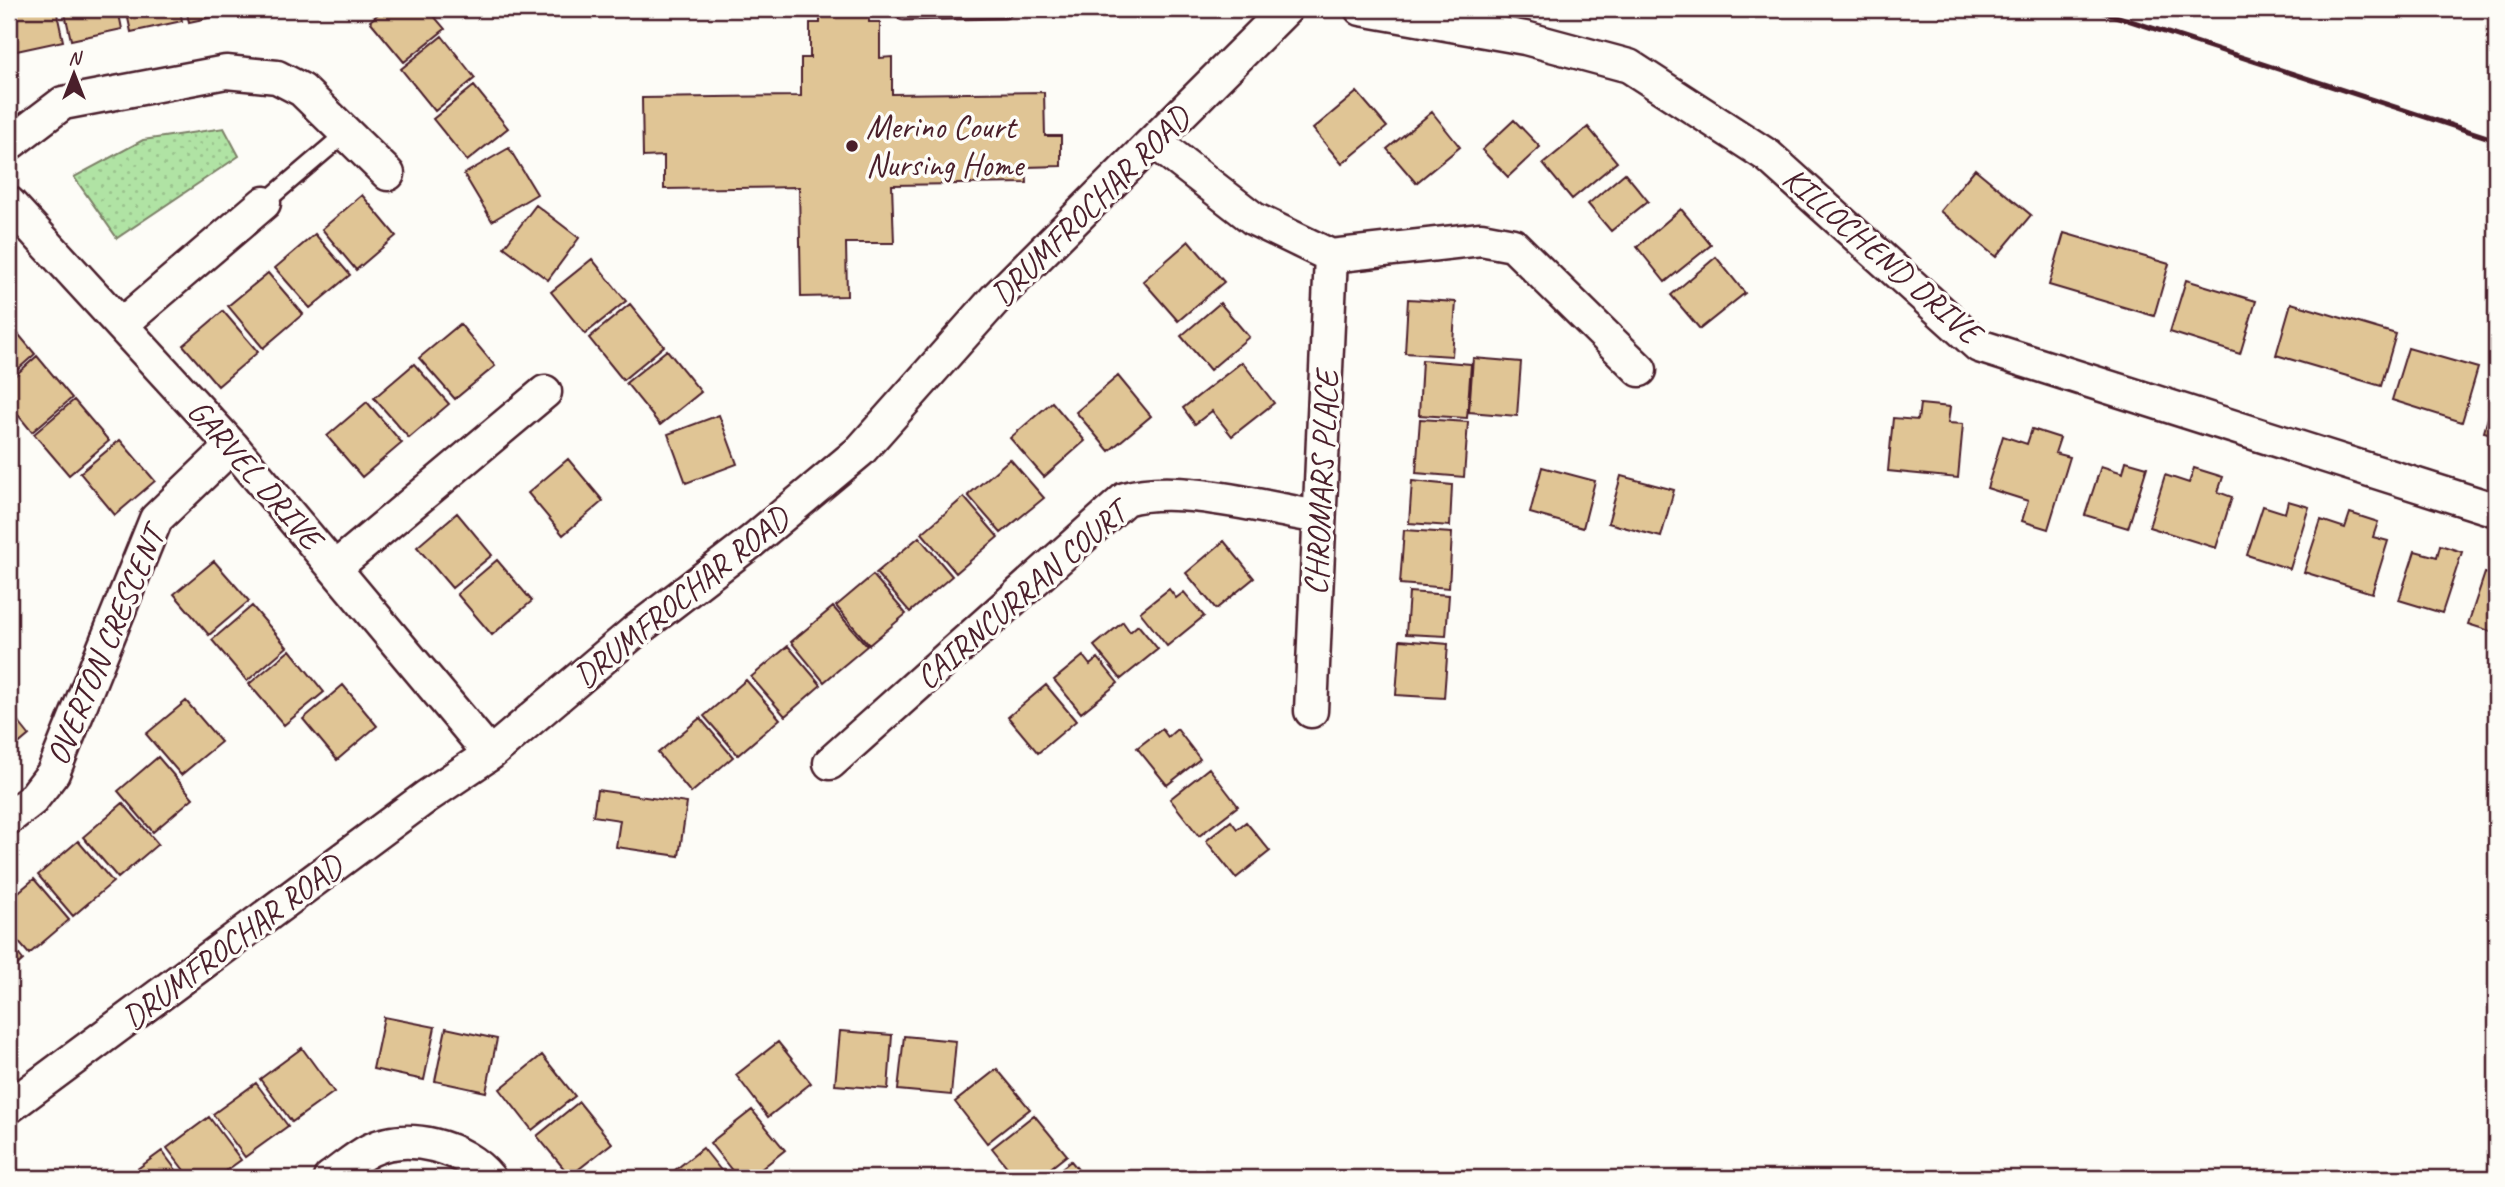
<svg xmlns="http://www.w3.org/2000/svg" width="2505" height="1187" font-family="Caveat,sans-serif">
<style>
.park{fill:url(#park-dots);stroke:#7d8168;stroke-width:2}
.building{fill:#e0c595;stroke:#4a1f2b;stroke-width:2}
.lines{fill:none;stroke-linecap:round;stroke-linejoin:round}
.service-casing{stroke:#4a1f2b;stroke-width:21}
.minor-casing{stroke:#4a1f2b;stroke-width:37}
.service{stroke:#fdfcf7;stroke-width:16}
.minor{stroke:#fdfcf7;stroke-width:32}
.rail{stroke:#4a1f2b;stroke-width:5}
.poi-dot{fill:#4a1f2b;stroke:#fdfcf7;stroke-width:2.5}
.labels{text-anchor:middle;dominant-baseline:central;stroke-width:7;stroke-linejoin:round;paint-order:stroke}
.poi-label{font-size:33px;fill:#4a1f2b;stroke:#fdfcf7;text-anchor:start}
.street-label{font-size:33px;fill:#4a1f2b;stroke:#fdfcf7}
</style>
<defs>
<pattern id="park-dots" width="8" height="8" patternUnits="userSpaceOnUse" patternTransform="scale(1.75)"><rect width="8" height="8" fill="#b0e3a4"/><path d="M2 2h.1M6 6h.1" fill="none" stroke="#99c28d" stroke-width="1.8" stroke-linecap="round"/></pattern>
</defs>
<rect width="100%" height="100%" fill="#fdfcf7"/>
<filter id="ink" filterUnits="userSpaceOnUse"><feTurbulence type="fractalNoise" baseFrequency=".0143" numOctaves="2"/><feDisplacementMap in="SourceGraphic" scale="14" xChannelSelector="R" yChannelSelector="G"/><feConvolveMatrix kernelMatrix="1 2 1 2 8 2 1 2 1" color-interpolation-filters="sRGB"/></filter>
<g filter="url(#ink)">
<path class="park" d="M 224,128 L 239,156 L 117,238 L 74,177 L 143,140 Z"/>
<path class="building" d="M 9,9 L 56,9 L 63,41 L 12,52 Z
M 64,9 L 118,9 L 122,29 L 71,40 Z
M 126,9 L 180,9 L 182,21 L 131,32 Z
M 186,9 L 240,9 L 241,11 L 189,22 Z
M 384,9 L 428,9 L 445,29 L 404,62 L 370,21 Z
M 820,9 L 868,9 L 869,22 L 880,22 L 880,58 L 892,57 L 892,94 L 1044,92 L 1045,136 L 1061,136 L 1061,166 L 1026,167 L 1027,183 L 892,185 L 894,243 L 846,243 L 847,296 L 801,297 L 799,187 L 664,189 L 664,156 L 643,157 L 642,98 L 801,96 L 801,58 L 810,58 L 810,23 L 820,23 Z
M 442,36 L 475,78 L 435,111 L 401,69 Z
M 474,86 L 508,128 L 467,161 L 433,119 Z
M 1357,92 L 1387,127 L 1342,164 L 1313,129 Z
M 1432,112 L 1460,147 L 1416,183 L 1387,149 Z
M 1514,120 L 1540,147 L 1508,177 L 1482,150 Z
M 1588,127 L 1617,162 L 1572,199 L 1543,164 Z
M 509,148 L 537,194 L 492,221 L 464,174 Z
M 1975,169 L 2031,215 L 1996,257 L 1940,211 Z
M 1625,173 L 1648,201 L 1611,231 L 1588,204 Z
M 362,195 L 396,236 L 356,270 L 322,229 Z
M 536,205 L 579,238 L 548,280 L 504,247 Z
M 1681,209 L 1711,245 L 1665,282 L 1637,247 Z
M 2064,233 L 2169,264 L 2154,316 L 2049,285 Z
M 315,234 L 350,275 L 310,308 L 275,268 Z
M 1189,241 L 1224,282 L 1178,321 L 1143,281 Z
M 1716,257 L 1745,293 L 1700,329 L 1671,295 Z
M 592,259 L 626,301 L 585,334 L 551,292 Z
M 268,273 L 303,314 L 263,348 L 228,306 Z
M 2186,280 L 2256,301 L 2240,354 L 2170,332 Z
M 1408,299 L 1456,302 L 1452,356 L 1405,353 Z
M 1220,303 L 1249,337 L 1210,370 L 1181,336 Z
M 2291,303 L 2396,334 L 2381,386 L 2276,355 Z
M 630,304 L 664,346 L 623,380 L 589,338 Z
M 223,311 L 258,352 L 218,386 L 183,345 Z
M 9,323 L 35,354 L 9,377 Z
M 460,324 L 495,366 L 455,399 L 419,358 Z
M 2408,348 L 2478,368 L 2462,422 L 2392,400 Z
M 667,350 L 701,392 L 660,425 L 626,383 Z
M 37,356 L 72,398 L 32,432 L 9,404 L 9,381 Z
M 1473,358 L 1521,362 L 1517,416 L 1469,412 Z
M 1422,360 L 1471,364 L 1467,418 L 1419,415 Z
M 1242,362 L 1274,403 L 1232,436 L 1212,411 L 1195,424 L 1183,408 Z
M 414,364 L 449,404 L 409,438 L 374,398 Z
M 1118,376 L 1151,416 L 1109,451 L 1076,412 Z
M 2496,389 L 2496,435 L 2484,432 Z
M 74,400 L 109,441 L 69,475 L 34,434 Z
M 367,402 L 402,443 L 362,477 L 327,436 Z
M 1052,402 L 1085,441 L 1044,477 L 1010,438 Z
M 1920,404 L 1950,407 L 1948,423 L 1963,424 L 1958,478 L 1888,471 L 1893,418 L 1918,420 Z
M 719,415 L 737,464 L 686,483 L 668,434 Z
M 1420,419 L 1468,422 L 1464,477 L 1416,473 Z
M 2032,429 L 2060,438 L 2055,453 L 2070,457 L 2048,529 L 2022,521 L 2028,501 L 1987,488 L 2003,436 L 2027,444 Z
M 120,440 L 155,481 L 115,515 L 80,473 Z
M 568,459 L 603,501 L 563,535 L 528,493 Z
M 1010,459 L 1044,498 L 1001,533 L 968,495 Z
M 2126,461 L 2147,467 L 2128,528 L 2085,515 L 2101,466 L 2123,473 Z
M 1542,467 L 1595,481 L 1583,528 L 1530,513 Z
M 2194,468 L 2223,477 L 2218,492 L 2232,497 L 2216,548 L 2149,527 L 2165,475 L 2189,483 Z
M 1621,476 L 1674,490 L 1661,537 L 1608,523 Z
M 1412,481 L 1452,485 L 1450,526 L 1409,523 Z
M 964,497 L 998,537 L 956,573 L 922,533 Z
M 2288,501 L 2309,507 L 2290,569 L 2247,555 L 2263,506 L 2285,513 Z
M 457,513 L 492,555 L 452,588 L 417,547 Z
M 2350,513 L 2378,522 L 2373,537 L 2388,541 L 2372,593 L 2304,572 L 2321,520 L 2345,528 Z
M 1404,530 L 1452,533 L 1449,588 L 1400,584 Z
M 919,537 L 952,576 L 910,612 L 876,573 Z
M 1224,541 L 1254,578 L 1216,609 L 1186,573 Z
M 2440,545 L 2462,552 L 2442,613 L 2399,600 L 2415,551 L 2437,557 Z
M 497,560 L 532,601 L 492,635 L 457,594 Z
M 214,561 L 249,601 L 209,635 L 174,594 Z
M 2485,573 L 2496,576 L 2496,633 L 2468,624 Z
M 873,575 L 906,614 L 869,645 L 836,606 Z
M 1169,589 L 1176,598 L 1184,592 L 1204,616 L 1167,646 L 1140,612 Z
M 1409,592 L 1449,595 L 1446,636 L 1406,634 Z
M 252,606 L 287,647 L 247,681 L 212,640 Z
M 833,607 L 867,646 L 824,682 L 791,642 Z
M 1123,622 L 1130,632 L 1138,625 L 1158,649 L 1121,679 L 1094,646 Z
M 1400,640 L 1448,644 L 1444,698 L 1396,695 Z
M 788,646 L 821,685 L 785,716 L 751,677 Z
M 290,650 L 324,692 L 284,725 L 249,684 Z
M 1083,656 L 1090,665 L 1098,658 L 1118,683 L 1081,713 L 1054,680 Z
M 746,680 L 780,719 L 738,755 L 704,716 Z
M 343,685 L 377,726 L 337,760 L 303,719 Z
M 1046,685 L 1076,721 L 1038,753 L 1008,717 Z
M 186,701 L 221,742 L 181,775 L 146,734 Z
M 9,710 L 29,735 L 9,752 Z
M 700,718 L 733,757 L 691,793 L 658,753 Z
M 1162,729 L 1168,737 L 1177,729 L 1200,759 L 1167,785 L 1137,748 Z
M 158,757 L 193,798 L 153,832 L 118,791 Z
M 1209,768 L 1238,806 L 1199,836 L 1170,799 Z
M 597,790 L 687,803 L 679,856 L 616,847 L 620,820 L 593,816 Z
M 123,803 L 158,844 L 118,878 L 83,837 Z
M 1231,821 L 1237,829 L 1246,822 L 1270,851 L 1236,878 L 1206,841 Z
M 78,841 L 113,882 L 73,916 L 38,875 Z
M 34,879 L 69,920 L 29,954 L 9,931 L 9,900 Z
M 9,942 L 23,960 L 9,972 Z
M 384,1017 L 435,1027 L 424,1080 L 373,1069 Z
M 446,1028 L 497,1039 L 486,1092 L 435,1081 Z
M 840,1031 L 892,1035 L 888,1089 L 835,1085 Z
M 904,1036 L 956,1041 L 951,1095 L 898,1090 Z
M 778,1042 L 811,1083 L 768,1117 L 736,1075 Z
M 302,1048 L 334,1092 L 292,1122 L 260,1079 Z
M 542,1055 L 575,1096 L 532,1130 L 500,1089 Z
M 997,1069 L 1030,1109 L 987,1143 L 955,1102 Z
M 256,1083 L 288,1126 L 245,1157 L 213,1114 Z
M 579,1102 L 612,1143 L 570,1176 L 537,1136 Z
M 752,1110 L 785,1150 L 750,1178 L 738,1178 L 710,1143 Z
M 1034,1115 L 1067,1155 L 1038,1178 L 1016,1178 L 992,1148 Z
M 209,1117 L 241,1160 L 216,1178 L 190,1178 L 167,1148 Z
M 703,1148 L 727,1178 L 665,1178 Z
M 162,1151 L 182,1178 L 125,1178 Z
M 1071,1161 L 1085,1178 L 1049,1178 Z"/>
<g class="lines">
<g class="service-casing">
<path id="service" d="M 904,11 L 1004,9
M 264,203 L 346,133"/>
</g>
<g class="minor-casing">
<path id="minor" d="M 1361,9 L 1525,38 L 1629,66 L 1768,156 L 1979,346 L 2496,510
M 1155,142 L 1254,219 L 1331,256 L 1481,239 L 1513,245 L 1640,370
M 9,144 L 63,103 L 226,72 L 277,77 L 302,90 L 388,174
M 9,203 L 232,446 L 490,754
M 121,325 L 264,203
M 336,567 L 545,392
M 1311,711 L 1331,256
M 830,763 L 1125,499 C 1177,483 1264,508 1319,517
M 9,818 L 32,800 L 53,773 L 156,519 L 232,446
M 9,1107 L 426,797 L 490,754 L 634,632 L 751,542 L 860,451 L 996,298 L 1286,9
M 330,1178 C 343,1169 356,1157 370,1150 C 408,1132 463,1146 489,1178"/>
</g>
<use href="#service" class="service"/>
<use href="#minor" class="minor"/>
<path class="rail" d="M 2094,9 L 2496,140"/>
</g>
</g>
<circle class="poi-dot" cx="852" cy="146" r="7"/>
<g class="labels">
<g class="poi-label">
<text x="866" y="127">Merino Court<tspan x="866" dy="38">Nursing Home</tspan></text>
</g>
<g class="street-label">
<text transform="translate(1090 206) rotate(-45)">DRUMFROCHAR ROAD</text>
<text transform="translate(1882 255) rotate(41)">KILLOCHEND DRIVE</text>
<text transform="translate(255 474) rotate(49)">GARVEL DRIVE</text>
<text transform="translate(1321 483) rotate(-87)">CHROMARS PLACE</text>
<text transform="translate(1021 595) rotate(-41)">CAIRNCURRAN COURT</text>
<text transform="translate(681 597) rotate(-39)">DRUMFROCHAR ROAD</text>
<text transform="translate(105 646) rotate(-67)">OVERTON CRESCENT</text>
<text transform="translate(232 942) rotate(-37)">DRUMFROCHAR ROAD</text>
</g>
</g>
<rect width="2505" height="1187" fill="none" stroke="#fdfcf7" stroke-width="35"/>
<rect x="18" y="18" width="2470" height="1152" fill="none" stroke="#4a1f2b" stroke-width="2.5" filter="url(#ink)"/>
<g transform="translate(74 74)" stroke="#fdfcf7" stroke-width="5" paint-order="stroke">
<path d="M0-5L12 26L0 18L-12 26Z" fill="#4a1f2b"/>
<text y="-10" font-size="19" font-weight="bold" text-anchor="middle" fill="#4a1f2b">N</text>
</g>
</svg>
